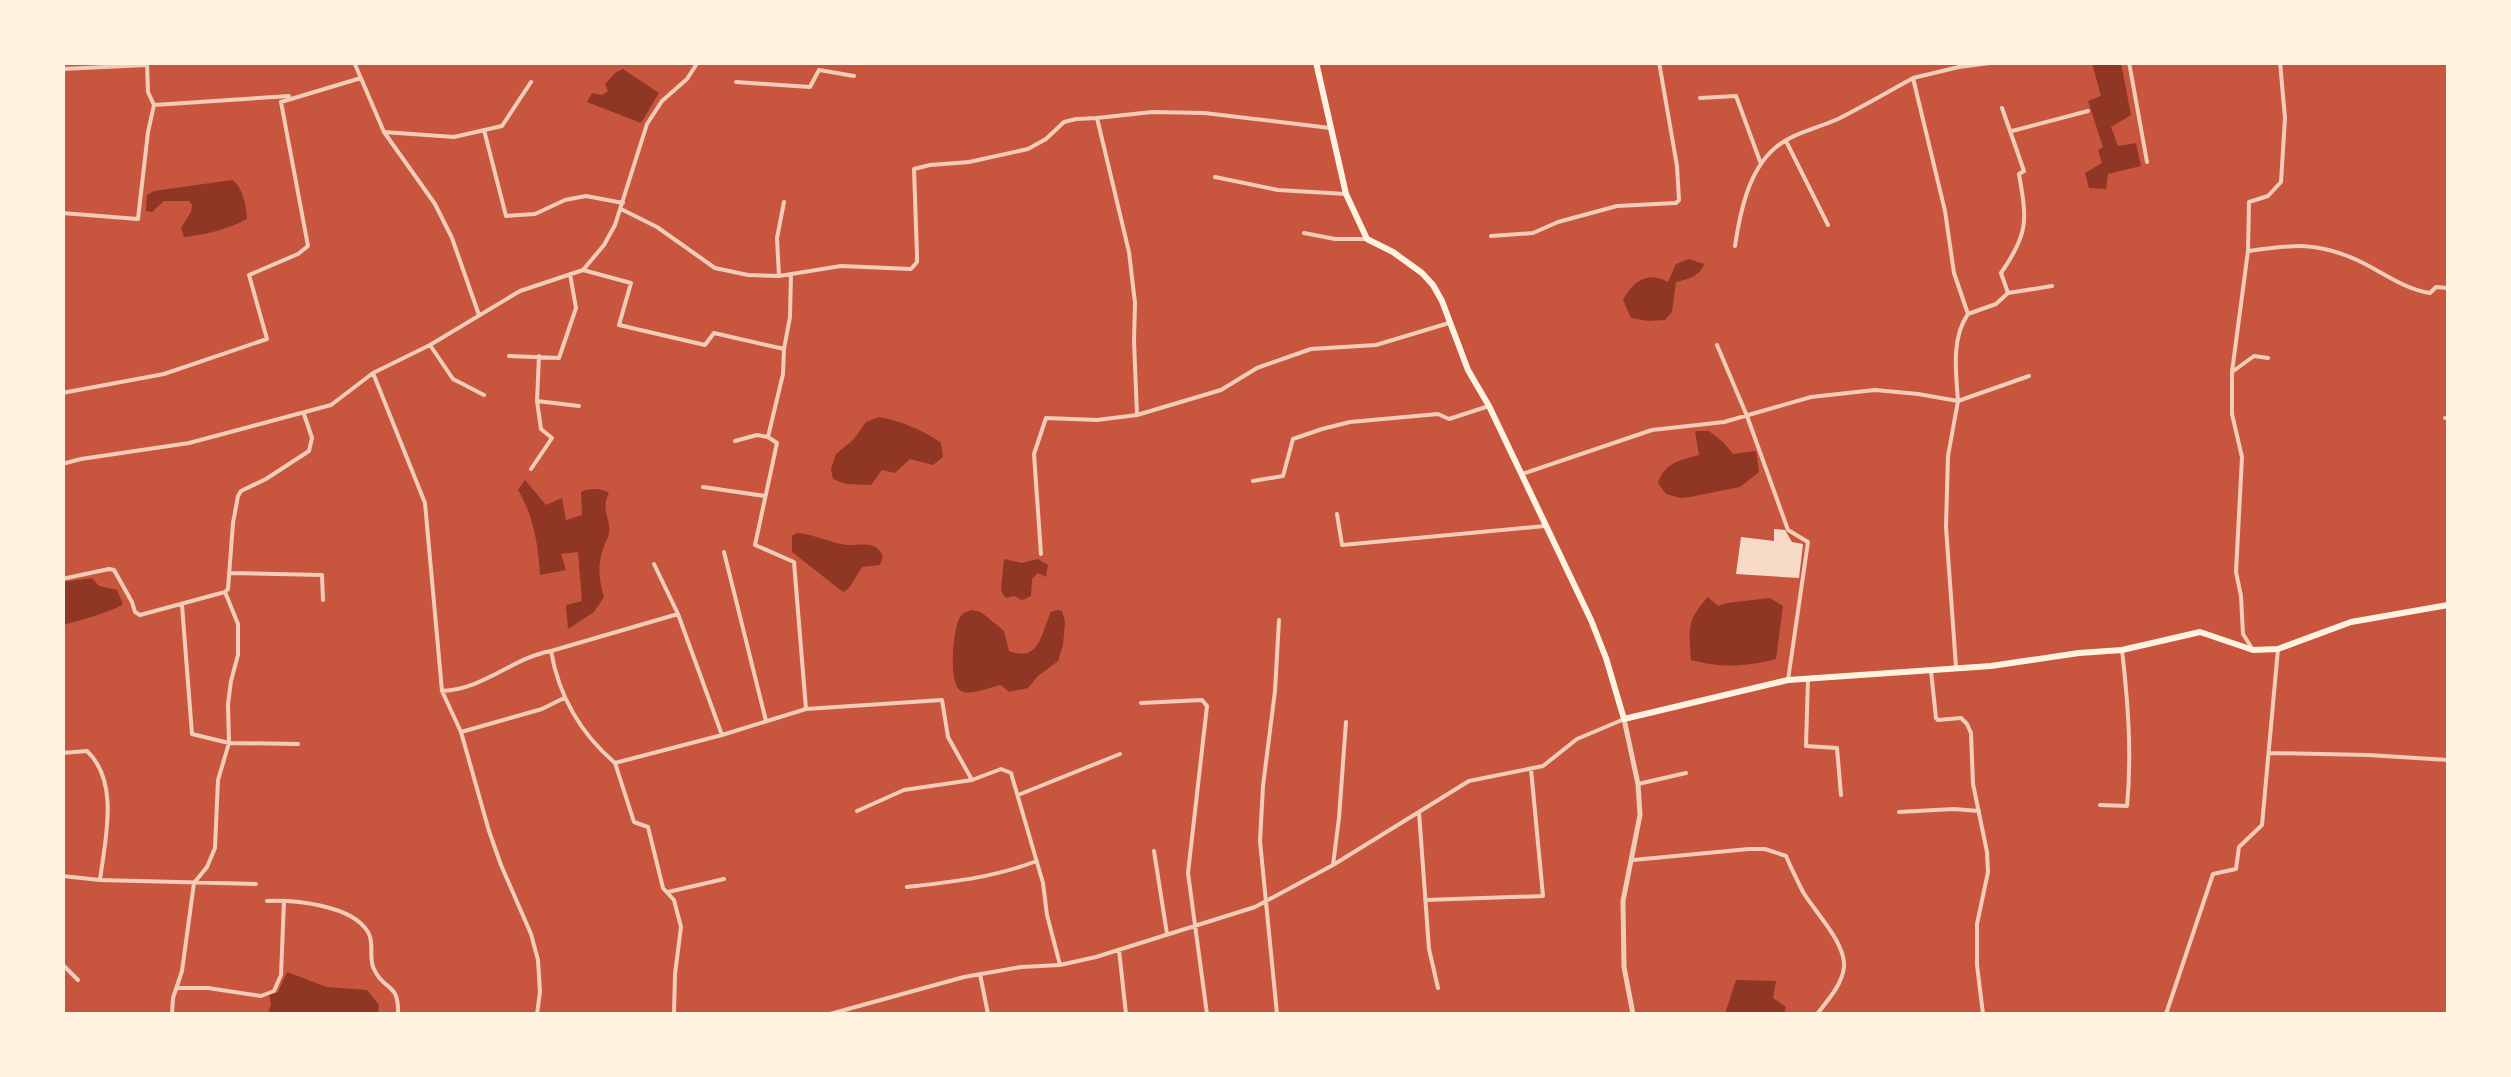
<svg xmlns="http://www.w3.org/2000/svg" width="2511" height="1077" font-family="Jost,sans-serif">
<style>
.water{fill:#8f3625}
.building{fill:#f7dbc8}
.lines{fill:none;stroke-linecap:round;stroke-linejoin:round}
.minor{stroke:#f1ccb7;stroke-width:4}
.tertiary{stroke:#f1ccb7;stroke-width:5}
.secondary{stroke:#fff3e0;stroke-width:6}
</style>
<rect width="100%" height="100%" fill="#c8553d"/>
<path class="water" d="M 2092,63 L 2121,63 L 2131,115 L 2111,127 L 2118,146 L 2136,143 L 2141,166 L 2108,174 L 2106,189 L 2089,188 L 2085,173 L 2102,163 L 2098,150 L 2103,147 L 2088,101 L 2101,96 Z
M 623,69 L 659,93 L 641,123 L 587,102 L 592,93 L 602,95 L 608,91 L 605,84 L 616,72 Z
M 232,180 C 242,185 247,208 247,219 C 229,229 205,235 184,237 L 181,228 L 191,212 L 192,205 L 189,201 L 164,201 L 152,212 L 146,211 L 147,195 L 154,191 Z
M 1689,259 L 1704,264 C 1699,277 1688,279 1676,282 L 1672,312 L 1665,320 L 1648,321 L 1631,318 L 1623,300 C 1632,282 1648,270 1668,282 L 1676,264 Z
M 879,417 C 901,421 923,430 941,443 L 943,457 L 933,465 L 910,459 L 895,473 L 882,470 L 871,485 L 846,484 L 833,479 L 831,469 L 836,454 L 854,439 L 866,422 Z
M 1695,431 L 1709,431 L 1723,442 L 1733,454 L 1756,451 L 1759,472 L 1740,487 L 1690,497 L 1680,498 L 1666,494 L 1658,483 C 1664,463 1680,460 1699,455 Z
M 525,480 L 546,505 L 562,498 L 566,520 L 582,515 L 581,492 C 588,488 602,488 609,493 C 600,511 611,517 609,533 C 608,539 605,543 603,549 C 597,566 599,580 604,597 L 594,612 L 568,629 L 566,605 L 582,601 L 578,552 L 561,554 L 566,570 L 540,575 C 538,544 534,517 518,490 Z
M 797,533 C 814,534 830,543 847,545 C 857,546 871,541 879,550 C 885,556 882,558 880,565 L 862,567 L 849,588 L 843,592 L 792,552 L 792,536 Z
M 1004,559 L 1022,563 L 1038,559 L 1048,565 L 1046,577 L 1038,573 L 1032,579 L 1031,596 L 1022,600 L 1014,596 L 1006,598 L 1001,591 Z
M 92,578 L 99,586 L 117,590 L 123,604 C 113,612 77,621 63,625 L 63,582 Z
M 1708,597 L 1718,606 L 1727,603 L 1770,598 L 1783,606 L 1776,659 C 1745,667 1723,668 1691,660 C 1689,629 1686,621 1708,597 Z
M 972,610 L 981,612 L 1004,631 L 1009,651 C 1040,663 1041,633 1051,612 L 1057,610 L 1062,611 L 1065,622 L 1063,645 L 1058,661 L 1038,676 L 1028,688 L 1009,692 L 1001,685 C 990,687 972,696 961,691 C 948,685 953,631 959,619 C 963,612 966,612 972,610 Z
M 287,972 L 327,987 L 367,990 L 379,1005 L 378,1014 L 268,1014 L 271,1004 L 269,994 L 278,992 Z
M 1736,980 L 1776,981 L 1773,998 L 1786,1007 L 1784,1014 L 1725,1014 Z"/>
<path class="building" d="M 1774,529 L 1785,530 L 1792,542 L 1803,544 L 1799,578 L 1736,574 L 1741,537 L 1774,541 Z"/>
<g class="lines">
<path class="minor" d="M 354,62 L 384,132 L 435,204 L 452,238 L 479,315
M 2036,62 L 2041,62
M 2129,62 L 2147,162
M 62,69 L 147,65
M 1913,78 L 1959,67 L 1998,62
M 736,82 L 810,87 L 819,70 L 854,76
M 1700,98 L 1736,96 L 1761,164
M 154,105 L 289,96
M 2002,108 L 2024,171 L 2019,174 C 2027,220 2029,233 2001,273 L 2008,293
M 1097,118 L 1152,112 L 1204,113 L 1330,128
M 484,130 L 506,216 L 535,214 L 565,200 L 586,196 L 623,203
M 2012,131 L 2088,111
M 384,132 L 454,137 L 502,126 L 531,82
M 1786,141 L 1828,225
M 1215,177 L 1278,190 L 1346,194
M 621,209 L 657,227 L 715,268 L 748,275 L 779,276 L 841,266 L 911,269 L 917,262 L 917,255 L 914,169 L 930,165 L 969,162 L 1028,149 L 1046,139 L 1064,122 L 1076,119 L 1097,118 L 1129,252 L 1135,303 L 1134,341 L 1137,415
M 62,213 L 138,219 L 148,132 L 154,105 L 148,92 L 147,62
M 1304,233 L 1335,239 L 1367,239
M 1491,236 L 1533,233 L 1558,222 L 1617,206 L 1676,203 L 1679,200 L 1677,166 L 1659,62
M 1735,246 C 1740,213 1748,171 1775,148 C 1792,133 1818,128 1838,119 C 1864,106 1888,92 1913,78 L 1945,211 L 1954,273 L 1968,314 C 1951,338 1956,373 1958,401 L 2029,376
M 2248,251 C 2292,245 2315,241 2357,260 C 2381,271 2403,289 2430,293 L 2436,287 L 2448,288
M 583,270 L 631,283 L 619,325 L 705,345 L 714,333 L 784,349
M 791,275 L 790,317 L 784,349 L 783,374 L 768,437 L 777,443 L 755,545 L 794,562 L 806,709
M 779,276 L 777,238 L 784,202
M 1968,314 L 1996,304 L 2008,293 L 2052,286
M 430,345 L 453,379 L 484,395
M 1717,345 L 1747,416 L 1788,530 L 1808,542 L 1788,680
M 509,356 L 559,358 L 576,308 L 570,274
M 2232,372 L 2254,356 L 2268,358
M 373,373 L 425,503 L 442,691 L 461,732 L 489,831 L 501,865 L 531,934 L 538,960 L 540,992 L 537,1014
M 62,393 L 164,374 L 267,339 L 249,275 L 298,254 L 308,246 L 281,102 L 361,78
M 537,401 L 579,406
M 2445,418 L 2448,418
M 735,441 L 757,435 L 768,437
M 62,464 L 81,459 L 189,443 L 331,405 L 373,373 L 430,345 L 520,291 L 583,270 L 604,245 L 615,225 L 647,124 L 662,101 L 687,79 L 698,62
M 531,469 L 552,438 L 541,429 L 537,401 L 539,356
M 1522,474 L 1652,430 L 1724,422 L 1811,397 L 1875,390 L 1918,394 L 1958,401 L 1948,456 L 1946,527 L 1956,667
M 1253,481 L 1283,476 L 1293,439 L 1322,429 L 1350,422 L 1438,414 L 1449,419 L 1489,406
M 703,487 L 765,496
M 1337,514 L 1342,545 L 1545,526
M 724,552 L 766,721
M 1041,554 L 1034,454 L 1046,418 L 1097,420 L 1137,415 L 1221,390 L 1257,368 L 1311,349 L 1376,345 L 1449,323
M 654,564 L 678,614
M 229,573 L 322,575 L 323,600
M 62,579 L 109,569 L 114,570 L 132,602 L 135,612 L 140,615 L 225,592 L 228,589 L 233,523 L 238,496 L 241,491 L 266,479 L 309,451 L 312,438 L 304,414
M 225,592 L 238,624 L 238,655 L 231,681 L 228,704 L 229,743 L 298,744
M 2253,650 L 2243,634 L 2241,596 L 2236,572 L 2242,457 L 2232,414 L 2232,372 L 2248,251 L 2249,202 L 2268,196 L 2281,182 L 2285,118 L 2280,62
M 551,651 L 678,614 L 722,735
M 1931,671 L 1936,718 L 1938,720 L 1961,718 L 1967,724 L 1971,733 L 1973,784 L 1987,852 L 1988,872 L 1977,924 L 1977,965 L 1983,1014
M 1808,679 L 1806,746 L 1837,748 L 1841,795
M 442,691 C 485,689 512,658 551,651 C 559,697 580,733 615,763
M 1141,703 L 1202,700 L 1207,706 L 1188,873 L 1207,1014
M 461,732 L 542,709 L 564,698
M 62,753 L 87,751 C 120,782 105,840 100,880 L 62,876
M 2269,753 L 2368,755 L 2448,760
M 1638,784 L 1686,773
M 1018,795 L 1120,754
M 2100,805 L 2127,806 C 2132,754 2128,702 2122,650
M 857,811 L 904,790 L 972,780
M 1419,812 L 1429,949 L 1438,988
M 1899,812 L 1954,809 L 1979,811
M 1154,851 L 1167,934
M 1633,860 L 1749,849 L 1765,849 L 1786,856 C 1791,868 1797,880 1803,892 C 1815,912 1846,943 1844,967 C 1842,985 1828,1000 1817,1014
M 1333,865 L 1339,818 L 1346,722
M 100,880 L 256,884
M 907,887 C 950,882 992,878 1034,862
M 668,892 L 724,879
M 1425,900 L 1543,896 L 1531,769
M 267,901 C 295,900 352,905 368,932 C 375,943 368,958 374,969 C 384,992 399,981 398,1014
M 1119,950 L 1126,1014
M 62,964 L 78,980
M 980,974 L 988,1014
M 178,988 L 208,988 L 261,996 L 274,991 L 281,975 L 284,901
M 172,1014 L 173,998 L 182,971 L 194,883 L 207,867 L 215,848 L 218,780 L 229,743 L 192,734 L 182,605
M 674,1014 L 675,974 L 681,927 L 674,900 L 663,888 L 648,827 L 634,822 L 615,763 L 722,735 L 806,709 L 942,700 L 948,737 L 972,780 L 1001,769 L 1011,773 L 1043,883 L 1047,915 L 1060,965
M 830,1014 L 964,977 L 1021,967 L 1060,965 L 1096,957 L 1255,907 L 1333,865 L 1469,781 L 1543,766 L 1577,739 L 1622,720
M 1277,1014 L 1260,841 L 1263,786 L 1275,691 L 1279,620
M 2166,1014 L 2213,874 L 2236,869 L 2239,847 L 2262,825 L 2278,649"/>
<path class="tertiary" d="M 1624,719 L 1638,784 L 1640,815 L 1623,901 L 1624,967 L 1633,1014"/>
<path class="secondary" d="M 1316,62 L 1346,194 L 1367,239 L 1393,252 L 1422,273 L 1433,285 L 1442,301 L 1468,370 L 1489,406 L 1591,620 L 1606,658 L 1624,719 L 1788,680 L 1991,666 L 2079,653 L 2122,650 L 2200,632 L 2253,650 L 2278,649 L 2351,622 L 2448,605"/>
</g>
<rect width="2511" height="1077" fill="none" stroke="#fff3e0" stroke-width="130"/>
</svg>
